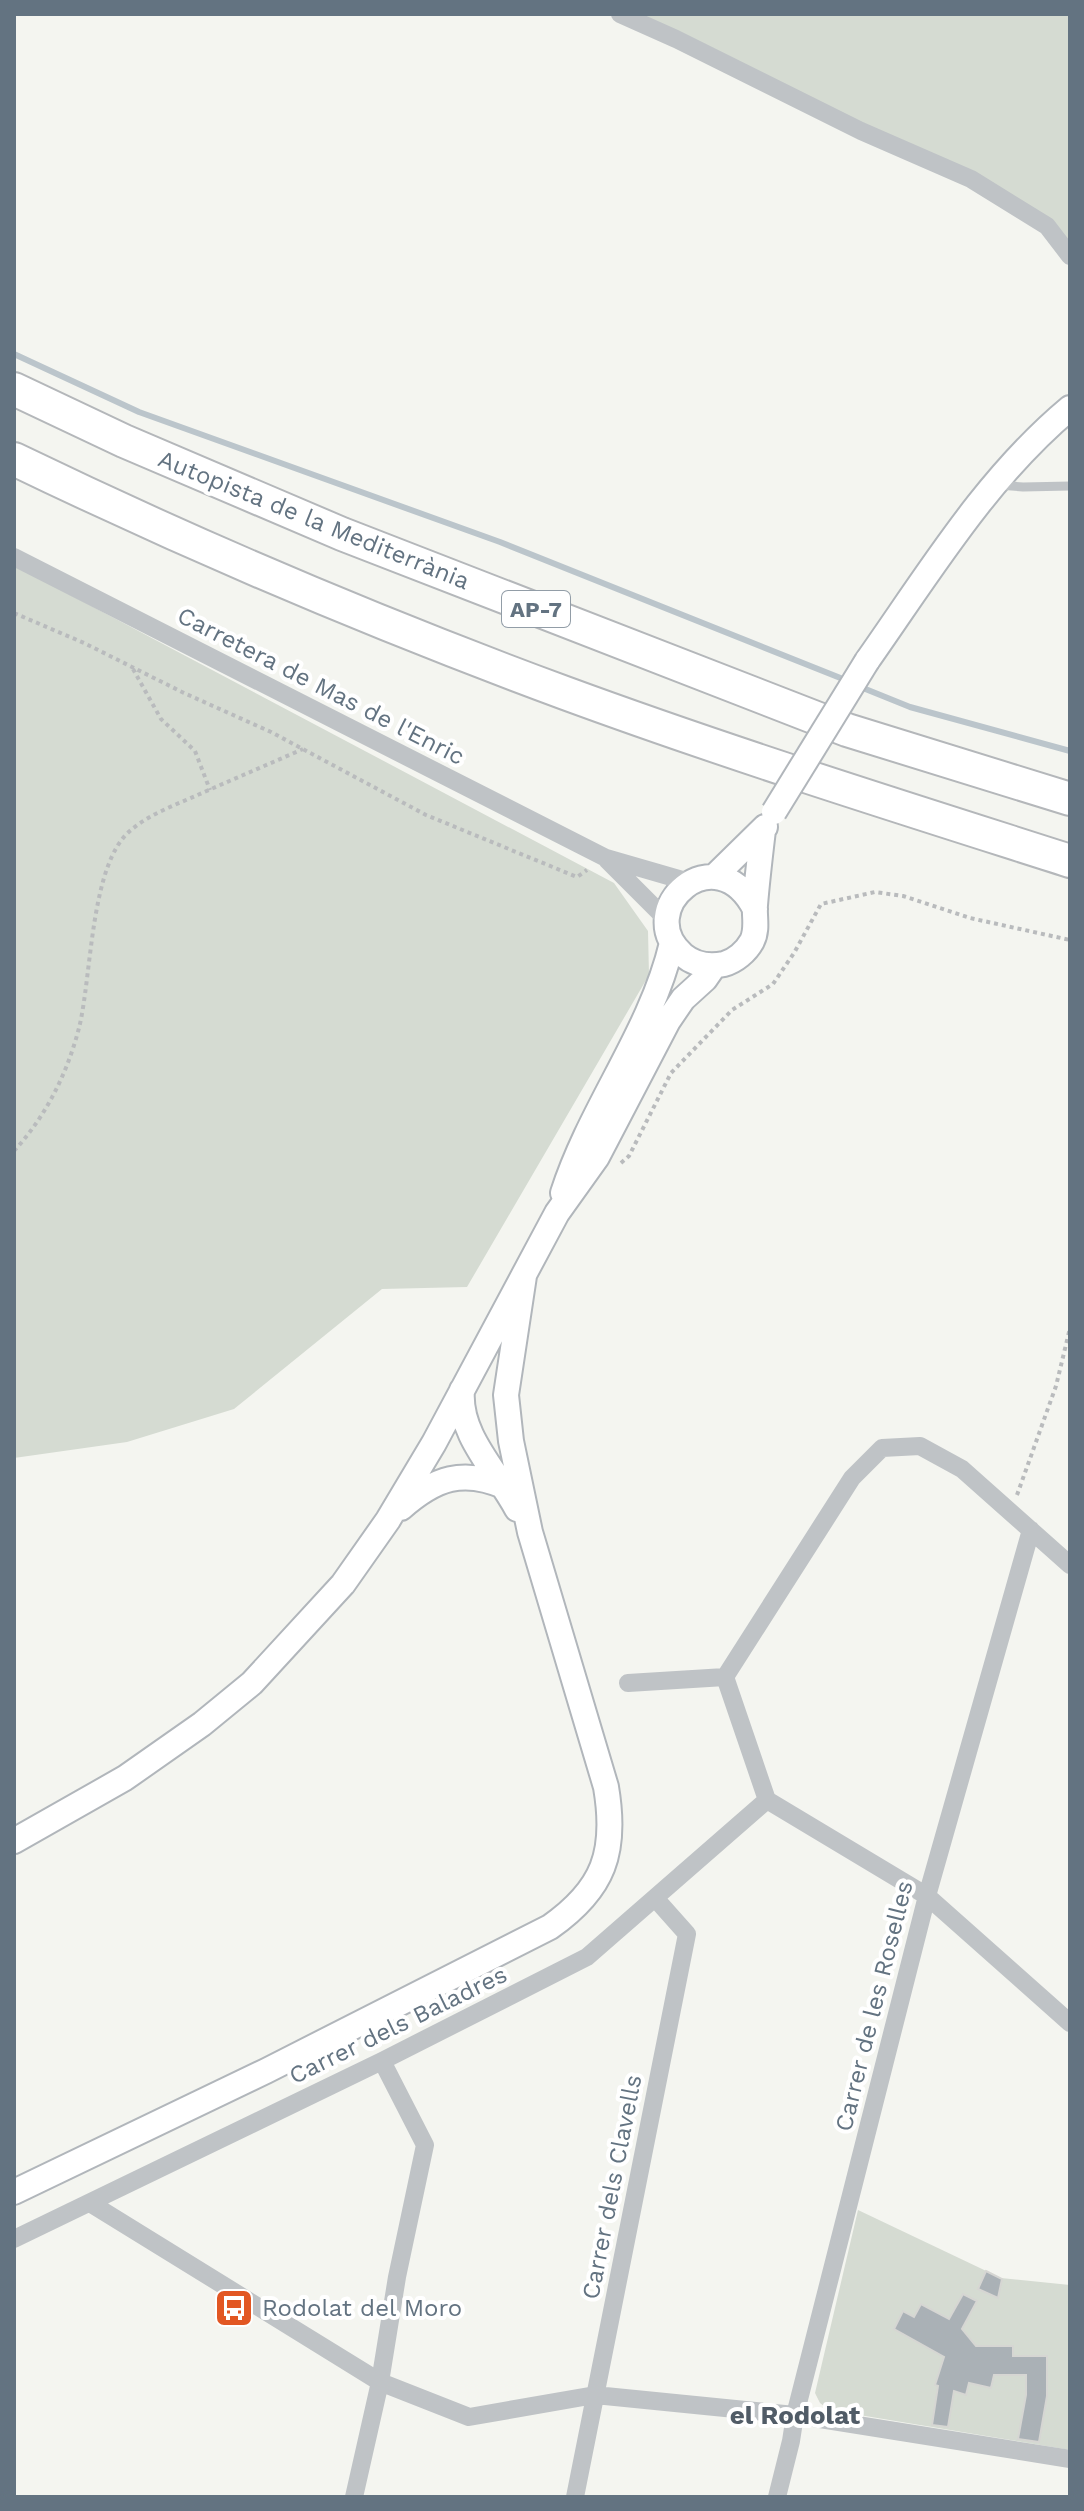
<svg xmlns="http://www.w3.org/2000/svg" width="1084" height="2511" font-family="'Work Sans',sans-serif">
<style>
.green{fill:#d5dbd2}
.lines{fill:none;stroke-linecap:round;stroke-linejoin:round}
.stream{stroke:#bbc5cb;stroke-width:6}
.building{fill:#aab1b6;stroke:#d6d6d3;stroke-width:2}
.secondary-casing{stroke:#b1b6bb;stroke-width:28}
.highway-casing{stroke:#b4b7ba;stroke-width:36}
.path{stroke:#b9bbbd;stroke-width:4;stroke-dasharray:4 4;stroke-linecap:butt}
.lane{stroke:#bfc3c6;stroke-width:9}
.street{stroke:#bfc3c6;stroke-width:18}
.secondary{stroke:#fff;stroke-width:24}
.highway{stroke:#fff;stroke-width:32}
.secondary-bridge-casing{stroke:#b1b6bb;stroke-width:28;stroke-linecap:butt}
.secondary-bridge{stroke:#fff;stroke-width:24}
.labels{text-anchor:middle;dominant-baseline:central;stroke-width:8;stroke-linejoin:round;paint-order:stroke}
.shield{fill:#fff;stroke:#929da7;stroke-width:2}
.shield-label{font-size:22px;font-weight:bold;fill:#637381}
.street-label{font-size:24px;fill:#637381;stroke:#fff}
.poi-label{font-size:24px;fill:#637381;stroke:#fff;text-anchor:start}
.neighbourhood-label{font-size:26px;font-weight:bold;fill:#515c67;stroke:#fff}
</style>
<rect width="100%" height="100%" fill="#f4f5f0"/>
<path class="green" d="M 617,14 L 1070,14 L 1070,247 L 1040,217 Z
M 14,565 L 614,883 L 648,931 L 649,975 L 467,1287 L 382,1289 L 234,1409 L 127,1442 L 14,1458 Z
M 858,2210 L 1001,2278 L 1070,2285 L 1070,2450 L 829,2410 L 820,2403 L 815,2393 Z"/>
<g class="lines">
<path class="stream" d="M 14,354 L 139,412 L 500,542 L 848,681
M 858,686 L 910,707 L 1070,751"/>
</g>
<path class="building" d="M 986,2271 L 1002,2279 L 998,2298 L 978,2289 Z
M 963,2294 L 977,2301 L 962,2329 L 976,2346 L 1013,2346 L 1013,2356 L 1047,2356 L 1047,2396 L 1039,2442 L 1018,2439 L 1026,2395 L 1026,2375 L 994,2375 L 991,2388 L 969,2383 L 966,2395 L 954,2391 L 948,2427 L 932,2425 L 938,2386 L 935,2385 L 944,2357 L 894,2329 L 903,2311 L 914,2317 L 921,2304 L 949,2319 Z"/>
<g class="lines">
<g class="secondary-casing">
<path id="secondary" d="M 867,661 C 929,573 986,478 1070,408
M 715,876 L 765,827
M 755,909 C 716,833 631,910 683,955 C 695,965 709,967 724,964 C 735,961 746,952 752,941 C 758,929 754,917 755,905 C 757,880 760,855 763,830
M 563,1193 C 591,1106 651,1032 672,943
M 462,1390 C 458,1435 497,1471 517,1509
M 401,1508 C 435,1478 463,1468 506,1487
M 14,1841 L 125,1778 L 202,1724 L 252,1683 L 343,1584 L 388,1520 L 434,1443 L 557,1213 L 597,1157 L 668,1021 L 683,999 L 705,979 L 714,966
M 14,2192 L 266,2071 L 550,1927 C 604,1889 617,1852 606,1787 L 530,1532 L 511,1441 L 506,1395 L 524,1276"/>
</g>
<g class="highway-casing">
<path id="highway" d="M 14,389 L 124,441 L 342,534 L 847,730 L 1070,799
M 14,459 C 194,546 378,624 565,693 C 731,754 901,807 1070,861"/>
</g>
<path class="path" d="M 14,613 L 84,643 L 184,693 L 271,732 L 426,815 L 577,877 L 587,870
M 133,669 L 161,719 L 195,751 L 210,790
M 14,1151 C 46,1116 67,1074 79,1028 C 92,976 90,863 131,830 C 151,813 178,804 202,793 C 236,778 269,764 303,749
M 621,1163 L 629,1156 L 671,1073 L 732,1010 L 773,984 L 794,953 L 821,904 L 875,892 L 903,896 L 970,918 L 1070,940
M 1017,1495 L 1056,1386 L 1070,1328"/>
<path class="lane" d="M 998,485 L 1023,487 L 1070,486"/>
<path class="street" d="M 620,14 L 676,39 L 861,131 L 971,179 L 1047,226 L 1070,256
M 14,557 L 606,858 L 689,882
M 607,860 L 667,920
M 725,1677 L 852,1478 L 882,1448 L 920,1446 L 962,1469 L 1070,1565
M 725,1677 L 767,1800 L 927,1896 L 1070,2023
M 628,1683 L 725,1677
M 90,2203 L 380,2382 L 469,2417 L 595,2395 L 795,2415 L 1070,2459
M 14,2239 L 382,2061 L 587,1957 L 767,1800
M 354,2497 L 380,2382 L 397,2277 L 425,2145 L 382,2061
M 575,2497 L 687,1934 L 655,1898
M 777,2497 L 791,2441 L 795,2415 L 927,1896 L 1031,1530"/>
<use href="#secondary" class="secondary"/>
<use href="#highway" class="highway"/>
<g class="secondary-bridge-casing">
<path id="secondary-bridge" d="M 774,812 L 867,661"/>
</g>
<use href="#secondary-bridge" class="secondary-bridge"/>
</g>
<defs>
<g id="bus-square" transform="scale(2)"><rect x="-9" y="-9" width="18" height="18" rx="4" fill="#e25723" stroke="#fff"/><path d="M-5-6H5V4H4V6H2V4H-2V6H-4V4H-5ZM-3.5-4V0h7V-4ZM-3.5 1.2v1.5H-2V1.2ZM2 1.2v1.5H3.5V1.2Z" fill="#fff"/></g>
</defs>
<g fill-rule="evenodd">
<use href="#bus-square" x="234" y="2308"/>
</g>
<g class="labels">
<rect class="shield" x="502" y="591" width="68" height="36" rx="6"/>
<g class="shield-label">
<text x="536" y="609">AP-7</text>
</g>
<g class="street-label">
<text transform="translate(314 520) rotate(22)">Autopista de la Mediterrània</text>
<text transform="translate(321 686) rotate(27)">Carretera de Mas de l'Enric</text>
<text transform="translate(874 2006) rotate(-76)">Carrer de les Roselles</text>
<text transform="translate(398 2025) rotate(-26)">Carrer dels Baladres</text>
<text transform="translate(612 2187) rotate(-79)">Carrer dels Clavells</text>
</g>
<g class="poi-label">
<text x="262" y="2308">Rodolat del Moro</text>
</g>
<g class="neighbourhood-label">
<text x="795" y="2415">el Rodolat</text>
</g>
</g>
<rect width="1084" height="2511" fill="none" stroke="#637381" stroke-width="32"/>
</svg>
